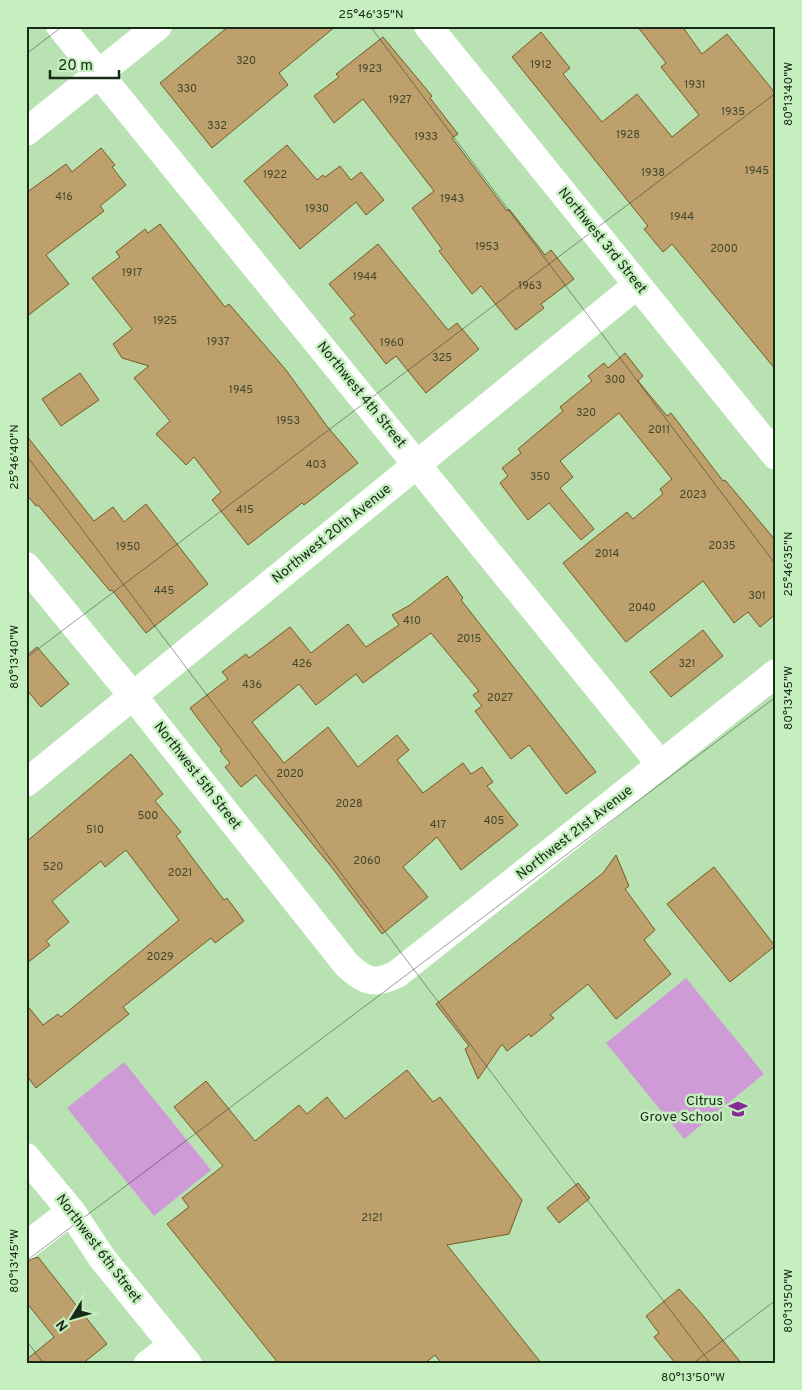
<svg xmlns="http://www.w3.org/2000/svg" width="802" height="1390" font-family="Overpass,sans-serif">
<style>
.green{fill:#cf9bd7}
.building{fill:#bda06b;stroke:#755a25}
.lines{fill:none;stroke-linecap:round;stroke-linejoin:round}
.minor{stroke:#fff;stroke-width:28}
.ticks{fill:none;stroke:#192917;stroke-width:1;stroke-opacity:0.45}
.labels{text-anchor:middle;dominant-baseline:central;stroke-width:5;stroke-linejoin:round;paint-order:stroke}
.number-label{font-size:11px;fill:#42472c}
.street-label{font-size:14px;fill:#192917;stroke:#c5efbf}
.poi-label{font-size:14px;fill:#192917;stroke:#c5efbf;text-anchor:end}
.neatline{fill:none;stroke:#192917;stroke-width:2}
.ticks-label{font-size:12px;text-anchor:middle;fill:#192917}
</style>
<rect width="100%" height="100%" fill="#b8e2b2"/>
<path class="green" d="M 686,978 L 764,1074 L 684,1139 L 606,1043 Z
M 124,1062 L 211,1170 L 154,1216 L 67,1108 Z"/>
<path class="building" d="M 229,26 L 336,26 L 279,73 L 288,85 L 212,148 L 160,83 Z
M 637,26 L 682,26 L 702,54 L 727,34 L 776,94 L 776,370 L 672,244 L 663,252 L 644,229 L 648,226 L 512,57 L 541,32 L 570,68 L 563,74 L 602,122 L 637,94 L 672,137 L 699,115 L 661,67 L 666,63 Z
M 383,37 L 432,96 L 430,98 L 458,134 L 452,138 L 507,211 L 509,209 L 545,255 L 551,250 L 574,279 L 541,304 L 544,308 L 516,330 L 481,286 L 472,294 L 439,251 L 442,249 L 412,208 L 434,191 L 363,99 L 334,123 L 314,96 L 339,77 L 336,74 Z
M 287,145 L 317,180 L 323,175 L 325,177 L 340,166 L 351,180 L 361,172 L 384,200 L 366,215 L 356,202 L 300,249 L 244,181 Z
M 101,148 L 115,165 L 112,167 L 126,185 L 100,206 L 104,211 L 46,255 L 69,284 L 26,317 L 26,193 L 66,164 L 72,172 Z
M 160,224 L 225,307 L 229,304 L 286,370 L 326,425 L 358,463 L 304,505 L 302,503 L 248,545 L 212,500 L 221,492 L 194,457 L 186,465 L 156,434 L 170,421 L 134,378 L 149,366 L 122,358 L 113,344 L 132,329 L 92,278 L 120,257 L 116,252 L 145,229 L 148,233 Z
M 378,244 L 448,330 L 457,323 L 479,349 L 426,393 L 396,356 L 386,364 L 350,318 L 355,315 L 329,284 Z
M 625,353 L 643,376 L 638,381 L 667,416 L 671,413 L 723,481 L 725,480 L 776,541 L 776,614 L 760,627 L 748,612 L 734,623 L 703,581 L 626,642 L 563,563 L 627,512 L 633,519 L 663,494 L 660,489 L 672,479 L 619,413 L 560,461 L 573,477 L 560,488 L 594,529 L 581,540 L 549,503 L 528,520 L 500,483 L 508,476 L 502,468 L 521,453 L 518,449 L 563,411 L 560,407 L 592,381 L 588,376 L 604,363 L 608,368 Z
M 80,373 L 99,400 L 61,426 L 42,399 Z
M 26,435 L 94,521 L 113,507 L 124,522 L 146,504 L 208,584 L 146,633 L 112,590 L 110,591 L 38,505 L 36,506 L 26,494 Z
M 447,576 L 463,598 L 461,600 L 596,772 L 566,794 L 529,745 L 511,759 L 475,711 L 482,706 L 473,695 L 479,691 L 431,633 L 363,683 L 356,674 L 316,705 L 299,684 L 252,722 L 284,763 L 328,727 L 358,767 L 397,735 L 409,750 L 397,760 L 423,793 L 463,763 L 471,774 L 482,767 L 493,782 L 487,786 L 518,825 L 461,870 L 437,837 L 403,867 L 428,897 L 382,934 L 333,869 L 256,775 L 241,787 L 225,767 L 230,763 L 220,751 L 222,750 L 190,708 L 228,679 L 222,672 L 246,654 L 249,658 L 290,627 L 311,653 L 348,624 L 366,647 L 399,625 L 392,615 L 410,605 Z
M 703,630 L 723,656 L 671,697 L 650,672 Z
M 37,647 L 69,684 L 41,707 L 26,689 L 26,656 Z
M 131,754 L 163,794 L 155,801 L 181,832 L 176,836 L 224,900 L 227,898 L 244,921 L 215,943 L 211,938 L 123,1007 L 129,1014 L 36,1088 L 26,1075 L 26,1004 L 43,1025 L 58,1014 L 61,1017 L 179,920 L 126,850 L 105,867 L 101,861 L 52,901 L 69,922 L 46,941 L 50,945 L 26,964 L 26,842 Z
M 616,855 L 629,886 L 625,889 L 655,930 L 644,940 L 671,974 L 616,1019 L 588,984 L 550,1015 L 554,1018 L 531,1037 L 529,1034 L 507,1051 L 502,1044 L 478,1079 L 465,1049 L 469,1046 L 436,1004 L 603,873 Z
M 714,867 L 775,946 L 730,982 L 667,904 Z
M 407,1070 L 433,1102 L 440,1097 L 522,1200 L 509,1234 L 447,1245 L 542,1364 L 442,1364 L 435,1355 L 424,1364 L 279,1364 L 167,1224 L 189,1207 L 182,1198 L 223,1166 L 174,1107 L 206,1081 L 255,1141 L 299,1105 L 307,1114 L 327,1097 L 345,1119 Z
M 578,1183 L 590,1198 L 559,1223 L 547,1208 Z
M 38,1257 L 107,1344 L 82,1364 L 26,1364 L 26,1360 L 54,1337 L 26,1302 L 26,1261 Z
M 679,1289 L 700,1312 L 742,1364 L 676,1364 L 654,1337 L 659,1333 L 646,1316 Z"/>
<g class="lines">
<path class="minor" d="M 60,26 L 661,765
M 428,26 L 776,456
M 26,132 L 158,26
M 26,566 L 133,696 L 347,965 C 365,982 375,985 397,974 L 776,673
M 26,783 L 637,285
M 26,1157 L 71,1211 L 102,1258 L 188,1364
M 26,1246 L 71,1211
M 148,1364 L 173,1345"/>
</g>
<path class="ticks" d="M 370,26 L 776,565M 26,54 L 63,26M 26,455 L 711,1364M 26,658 L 776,93M 26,1261 L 776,697M 26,1340 L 44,1364M 692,1364 L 776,1300"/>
<defs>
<g id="school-bare" transform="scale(1.5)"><path d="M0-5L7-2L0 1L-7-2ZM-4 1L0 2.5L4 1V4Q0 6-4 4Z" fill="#862a95" stroke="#c5efbf" stroke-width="2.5" paint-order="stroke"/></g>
</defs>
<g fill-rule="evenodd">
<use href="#school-bare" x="738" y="1109"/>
</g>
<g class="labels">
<g class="number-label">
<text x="246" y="61">320</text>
<text x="541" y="65">1912</text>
<text x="370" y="69">1923</text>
<text x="695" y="85">1931</text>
<text x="187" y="89">330</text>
<text x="400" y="100">1927</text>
<text x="733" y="112">1935</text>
<text x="217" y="126">332</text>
<text x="628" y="135">1928</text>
<text x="426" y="137">1933</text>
<text x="757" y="171">1945</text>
<text x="653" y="173">1938</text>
<text x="275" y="175">1922</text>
<text x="64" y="197">416</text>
<text x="452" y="199">1943</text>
<text x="317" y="209">1930</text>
<text x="682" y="217">1944</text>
<text x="487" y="247">1953</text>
<text x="724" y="249">2000</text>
<text x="132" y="273">1917</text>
<text x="365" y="277">1944</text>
<text x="530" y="286">1963</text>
<text x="165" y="321">1925</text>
<text x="218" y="342">1937</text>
<text x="392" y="343">1960</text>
<text x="442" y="358">325</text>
<text x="615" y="380">300</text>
<text x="241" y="390">1945</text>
<text x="586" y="413">320</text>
<text x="288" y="421">1953</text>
<text x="659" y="430">2011</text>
<text x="316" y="465">403</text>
<text x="540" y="477">350</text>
<text x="693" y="495">2023</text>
<text x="245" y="510">415</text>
<text x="722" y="546">2035</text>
<text x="128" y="547">1950</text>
<text x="607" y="554">2014</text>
<text x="164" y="591">445</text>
<text x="757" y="596">301</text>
<text x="642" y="608">2040</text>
<text x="412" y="621">410</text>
<text x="469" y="639">2015</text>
<text x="302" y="664">426</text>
<text x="687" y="664">321</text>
<text x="252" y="685">436</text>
<text x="500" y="698">2027</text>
<text x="290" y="774">2020</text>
<text x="349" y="804">2028</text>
<text x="148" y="816">500</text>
<text x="494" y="821">405</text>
<text x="438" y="825">417</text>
<text x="95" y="830">510</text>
<text x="367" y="861">2060</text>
<text x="53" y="867">520</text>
<text x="180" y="873">2021</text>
<text x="160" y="957">2029</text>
<text x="372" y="1218">2121</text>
</g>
<g class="street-label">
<text transform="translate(602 241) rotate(51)">Northwest 3rd Street</text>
<text transform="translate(361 395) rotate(51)">Northwest 4th Street</text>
<text transform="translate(332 534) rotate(-39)">Northwest 20th Avenue</text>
<text transform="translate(197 776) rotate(52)">Northwest 5th Street</text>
<text transform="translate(575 833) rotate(-38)">Northwest 21st Avenue</text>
<text transform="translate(98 1249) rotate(53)">Northwest 6th Street</text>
</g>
<g class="poi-label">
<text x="723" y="1101">Citrus<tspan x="723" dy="16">Grove School</tspan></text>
</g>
</g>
<rect width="802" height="1390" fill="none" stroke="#c5efbf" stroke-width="55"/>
<g transform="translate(72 1318) rotate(233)" stroke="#c5efbf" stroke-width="4" paint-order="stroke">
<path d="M0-4L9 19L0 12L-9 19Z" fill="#192917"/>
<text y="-8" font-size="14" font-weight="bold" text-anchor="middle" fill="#192917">N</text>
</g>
<path d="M50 70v8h69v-8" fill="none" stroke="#192917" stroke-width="2.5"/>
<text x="58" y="70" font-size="15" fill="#192917" stroke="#c5efbf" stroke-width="4" paint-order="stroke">20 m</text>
<rect x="28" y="28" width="746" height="1334" class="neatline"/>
<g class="ticks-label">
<text x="371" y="18">25°46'35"N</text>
<text transform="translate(788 94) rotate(-90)" y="4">80°13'40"W</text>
<text transform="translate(14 457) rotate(-90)" y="4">25°46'40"N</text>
<text transform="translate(788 564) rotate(-90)" y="4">25°46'35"N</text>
<text transform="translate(14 657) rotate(-90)" y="4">80°13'40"W</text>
<text transform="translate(788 698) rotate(-90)" y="4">80°13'45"W</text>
<text transform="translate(14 1261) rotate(-90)" y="4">80°13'45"W</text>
<text transform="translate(788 1301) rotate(-90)" y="4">80°13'50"W</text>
<text x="693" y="1381">80°13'50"W</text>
</g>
</svg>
